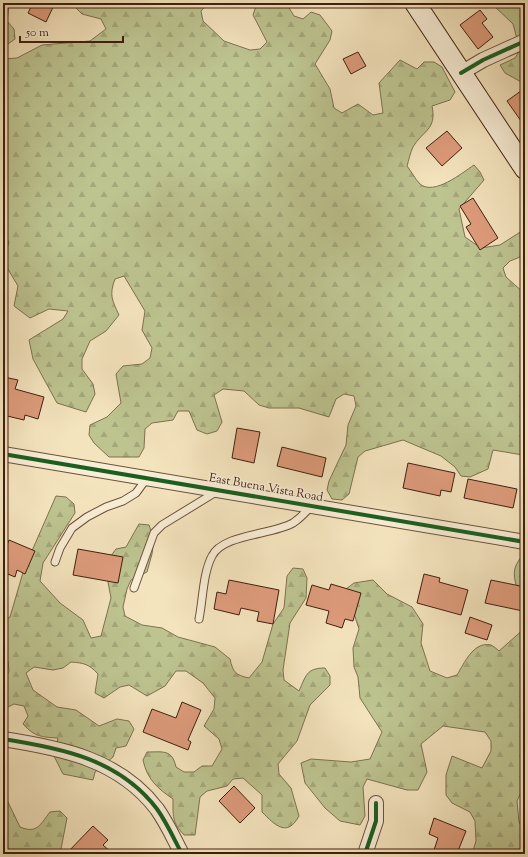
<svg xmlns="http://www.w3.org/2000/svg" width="528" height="857" font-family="'Sorts Mill Goudy',serif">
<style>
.forest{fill:url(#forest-firs);stroke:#7e7150}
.building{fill:#de9c7c;stroke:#401e0f}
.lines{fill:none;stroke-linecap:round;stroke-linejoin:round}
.service-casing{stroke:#6d503b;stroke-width:9}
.minor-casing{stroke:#6d503b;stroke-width:16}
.secondary-casing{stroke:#401e0f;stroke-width:22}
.service{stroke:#f8edd5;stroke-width:7}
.minor{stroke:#f8edd5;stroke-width:14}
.secondary{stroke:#f8edd5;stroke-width:20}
.cycleway-casing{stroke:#f8edd5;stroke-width:6}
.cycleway{stroke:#1b5e20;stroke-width:4}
.labels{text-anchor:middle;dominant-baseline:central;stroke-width:3;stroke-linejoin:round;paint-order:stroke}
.street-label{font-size:12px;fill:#401e0f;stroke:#f8edd5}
</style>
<defs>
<pattern id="forest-firs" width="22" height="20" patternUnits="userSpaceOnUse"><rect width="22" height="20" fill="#bdc490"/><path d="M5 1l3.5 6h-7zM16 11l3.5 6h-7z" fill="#a4a87b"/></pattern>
</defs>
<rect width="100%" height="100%" fill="#f4e4be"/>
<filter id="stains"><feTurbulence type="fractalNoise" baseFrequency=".005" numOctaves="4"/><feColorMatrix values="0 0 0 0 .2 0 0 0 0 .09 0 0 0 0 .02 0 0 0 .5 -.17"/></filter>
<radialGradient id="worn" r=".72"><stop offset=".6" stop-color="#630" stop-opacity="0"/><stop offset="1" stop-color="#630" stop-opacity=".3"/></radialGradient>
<path class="forest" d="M 3,3 L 9,3 L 7,21 L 14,29 L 15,39 L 8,44 L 3,43 Z
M 71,3 L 208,3 L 201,11 L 203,21 L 224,41 L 250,50 L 260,49 L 267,42 L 253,15 L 257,3 L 286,3 L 294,16 L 303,19 L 311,12 L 320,15 L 332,31 L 330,40 L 315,64 L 330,89 L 334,108 L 342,113 L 358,104 L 373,115 L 383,113 L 379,83 L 400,60 L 417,69 L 424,62 L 434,62 L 442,67 L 455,92 L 450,100 L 432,106 C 437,130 423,130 413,147 C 410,153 409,160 407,166 C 411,171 415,179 420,184 C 434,196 462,173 474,165 L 480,172 L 484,180 L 459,209 L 465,237 L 481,248 L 500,245 L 525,229 L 525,255 L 510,261 L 503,268 L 506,277 L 525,294 L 525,460 L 523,455 L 493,450 L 488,469 L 470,477 L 461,476 L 455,467 L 441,456 L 403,440 L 365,451 L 358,457 L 349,494 L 342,500 L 332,499 L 327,490 L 329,481 L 346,445 L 348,425 L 356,406 L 354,396 L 344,394 L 336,399 L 329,417 L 299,408 L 269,408 L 259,405 L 244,391 L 223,389 L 214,395 L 222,422 L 217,431 L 207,434 L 197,430 L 189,411 L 178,411 L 173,420 L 152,423 L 145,429 L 144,448 L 139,457 L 109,457 L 94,443 L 89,435 L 90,425 L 107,417 L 121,403 L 116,374 L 123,366 L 142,364 L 150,358 L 152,348 L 142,330 L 145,311 L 124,276 L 115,279 C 109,295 112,300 119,315 L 106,331 L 90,341 L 82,359 L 82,369 L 93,384 L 95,394 L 86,412 L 57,403 L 33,359 L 29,340 L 63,319 L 68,311 L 49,309 L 30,318 L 14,306 L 18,286 L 3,261 L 9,242 L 3,233 L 3,59 L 17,58 L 42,45 L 90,41 L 106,29 L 101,19 L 82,14 Z
M 491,3 L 525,3 L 525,84 L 505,73 L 500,65 L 515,58 L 520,50 L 513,24 Z
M 56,496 L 66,497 L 74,504 L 75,513 L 43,563 L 40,581 L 60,603 L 83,620 L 91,638 L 101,636 L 111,598 L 107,577 L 110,557 L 116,549 L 126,547 L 139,524 L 149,525 L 154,539 L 152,554 L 147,572 L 131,580 L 127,589 L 123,607 L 125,616 L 142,625 L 162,628 L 178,637 L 215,647 L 230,659 C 233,672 235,675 249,678 L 262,662 L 273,624 L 284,608 L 287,576 L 293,568 L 303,569 L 307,578 L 306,598 L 290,623 L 283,670 L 284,680 L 299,691 C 306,676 306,668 325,668 L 330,676 L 330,685 L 310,705 L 297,741 L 278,764 L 279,774 L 291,788 L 299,816 C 287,838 275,825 262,812 L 262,795 L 243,778 L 233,779 L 227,786 L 207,791 L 200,797 L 195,835 L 184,835 C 172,822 173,816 173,799 C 157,788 147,779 143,760 L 147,752 C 163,752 172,749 176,767 L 184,772 L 194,772 L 202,766 L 212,766 L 222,749 L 219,739 L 204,726 L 214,709 L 215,698 L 203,683 L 186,671 L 176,671 L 165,686 L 147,696 L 129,685 L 120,687 L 104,698 L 95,693 L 98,674 C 89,664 84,663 71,662 L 63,668 L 53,670 L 34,667 L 26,673 L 33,690 L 57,707 L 76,710 L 99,726 L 117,719 L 129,721 L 134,729 L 126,746 L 116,748 L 113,757 L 95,772 L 93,780 L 63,774 L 54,756 L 58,738 C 41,737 35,737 23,724 L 28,716 L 24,706 L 14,704 L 6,708 L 6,718 L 3,720 L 3,684 L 9,671 L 8,661 L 3,657 L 3,621 L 10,617 L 24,569 Z
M 525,551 L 525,604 C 519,595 512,579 515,568 C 517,562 522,556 525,551 Z
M 373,580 L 387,594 L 412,607 L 423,624 L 421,643 L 430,671 L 447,678 L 457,675 C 464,664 473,641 491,645 C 493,646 497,649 499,651 L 525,628 L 525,784 L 517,801 L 519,822 L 525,831 L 525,854 L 472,854 L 476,841 L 475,821 L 470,812 L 452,803 L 446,795 L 446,775 L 452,756 L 482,768 L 491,751 L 491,741 L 485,732 L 443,726 L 421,744 L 427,772 L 418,790 L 407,790 L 367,779 L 363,787 L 365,816 L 360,825 L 340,821 L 325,808 L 305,783 L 301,763 L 311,759 L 351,762 L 370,759 L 382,732 L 360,698 L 358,677 L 354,667 L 353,648 L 359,629 L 346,589 L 354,583 Z
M 3,777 L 6,781 L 7,800 L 20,827 C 37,834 40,825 50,812 L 60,811 L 67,818 L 60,854 L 3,854 Z
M 376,851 L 425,851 L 434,854 L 375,854 Z"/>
<path class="building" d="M 33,3 L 55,3 L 46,22 L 28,13 Z
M 480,10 L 487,19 L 482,23 L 493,37 L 478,49 L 460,25 Z
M 358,52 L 366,66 L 351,74 L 343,59 Z
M 525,88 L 525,118 L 521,121 L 507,101 Z
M 447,131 L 462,148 L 442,166 L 426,148 Z
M 473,198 L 498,238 L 480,250 L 466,227 L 471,224 L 460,206 Z
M 4,377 L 18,380 L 15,389 L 44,397 L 38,419 L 25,415 L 24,420 L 3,415 L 3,382 Z
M 237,428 L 260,432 L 254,463 L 232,458 Z
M 282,447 L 326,458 L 322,477 L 277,466 Z
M 408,463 L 455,473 L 451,492 L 441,490 L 440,496 L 403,488 Z
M 468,479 L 517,489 L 513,508 L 464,498 Z
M 9,540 L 35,551 L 25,574 L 17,570 L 15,577 L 3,572 L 3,555 Z
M 78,549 L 123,557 L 118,583 L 73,575 Z
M 424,574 L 440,578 L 439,582 L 468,590 L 461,615 L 417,603 Z
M 229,580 L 279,590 L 273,624 L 257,621 L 259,612 L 241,608 L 239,615 L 214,609 L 217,592 L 226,594 Z
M 491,580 L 525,587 L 525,602 L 523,611 L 485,603 Z
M 331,584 L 361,593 L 353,621 L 345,619 L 342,628 L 326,623 L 329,611 L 306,605 L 312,585 L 329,590 Z
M 470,617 L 492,625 L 487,640 L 465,633 Z
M 182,702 L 201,710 L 188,740 L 191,742 L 188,750 L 143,732 L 152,709 L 176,718 Z
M 234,786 L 255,808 L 240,823 L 219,801 Z
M 434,818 L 466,831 L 458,851 L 455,850 L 453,854 L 437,854 L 433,853 L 438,838 L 429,834 Z
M 93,826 L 108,840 L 103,845 L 113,854 L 66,854 Z"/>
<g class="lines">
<g class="service-casing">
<path id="service" d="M 55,562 L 60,548 L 72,528 L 87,517 L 106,507 L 123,501 L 136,493 L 147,478
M 134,588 L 154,533 L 162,525 L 216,492
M 199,619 C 203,599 203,573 212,556 C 223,534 272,535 293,523 C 299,519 306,512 311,506"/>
</g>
<g class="minor-casing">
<path id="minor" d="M 461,73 L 483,60 L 525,41
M 3,454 L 525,542
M 3,739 C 61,748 119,759 157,809 C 167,823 174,839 182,854
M 365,854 L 376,821 L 376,803"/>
</g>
<g class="secondary-casing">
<path id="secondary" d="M 415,3 L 525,169"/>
</g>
<use href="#service" class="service"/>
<use href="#minor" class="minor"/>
<use href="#secondary" class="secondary"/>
<g class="cycleway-casing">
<path id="cycleway" d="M 461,73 L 483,60 L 525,41
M 3,454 L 525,542
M 3,739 C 61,748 119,759 157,809 C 167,823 174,839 182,854
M 365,854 L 376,821 L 376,803"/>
</g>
<use href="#cycleway" class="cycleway"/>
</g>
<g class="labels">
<g class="street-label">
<text transform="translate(266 488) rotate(10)">East Buena Vista Road</text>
</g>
</g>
<rect width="528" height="857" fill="none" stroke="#f4e4be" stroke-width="16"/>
<rect x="4" y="4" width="520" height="849" fill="none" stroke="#401e0f" stroke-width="2"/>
<rect x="8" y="8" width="512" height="841" fill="none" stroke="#401e0f"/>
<path d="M20 36v6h103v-6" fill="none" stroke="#401e0f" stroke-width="2"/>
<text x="26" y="36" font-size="12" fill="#401e0f" stroke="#f8edd5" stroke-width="3" paint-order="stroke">50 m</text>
<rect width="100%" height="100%" filter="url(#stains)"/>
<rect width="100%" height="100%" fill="url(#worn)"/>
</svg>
